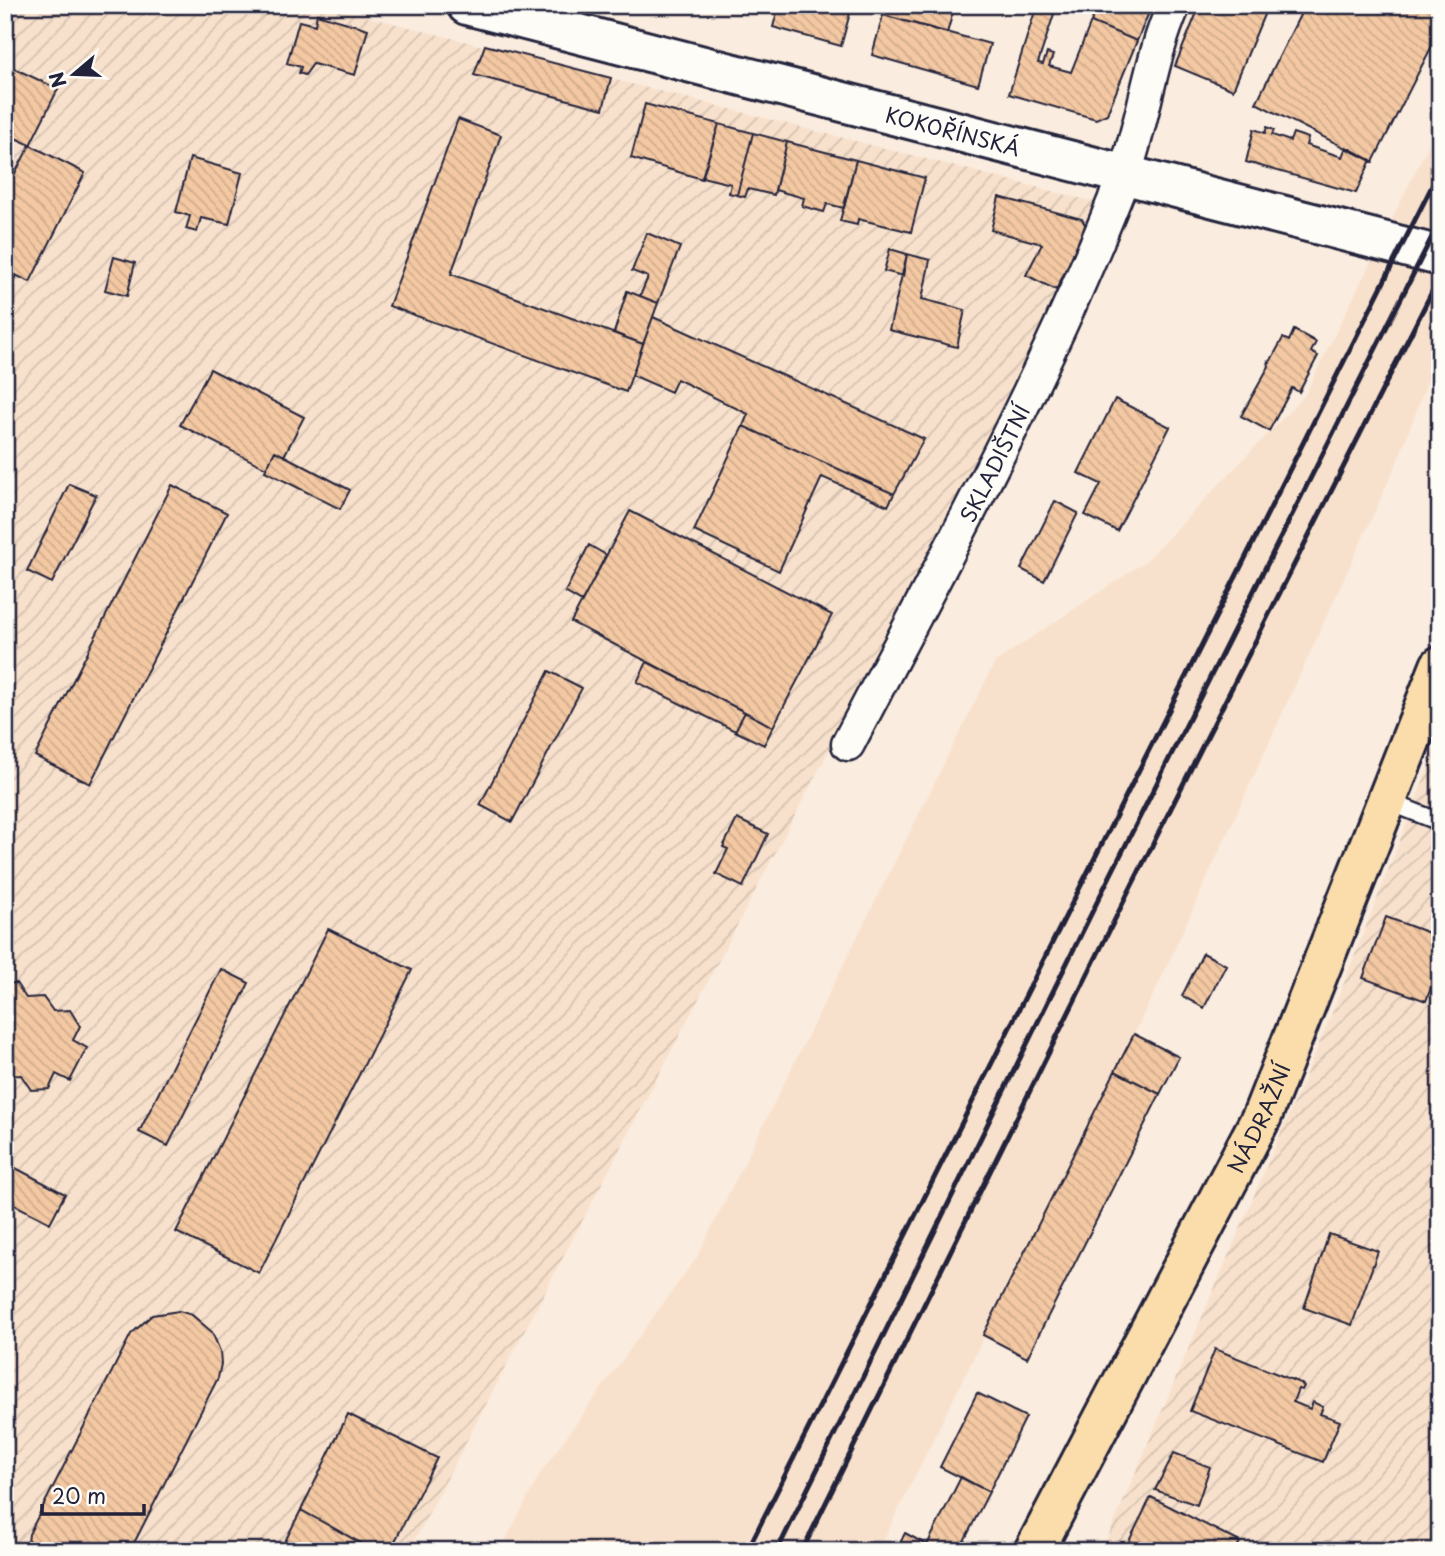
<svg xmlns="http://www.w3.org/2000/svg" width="1445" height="1556" font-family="'Playpen Sans',sans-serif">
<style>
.built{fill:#f8e1cc}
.industrial{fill:url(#industrial-furrows)}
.building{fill:url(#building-back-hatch);stroke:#22223b;stroke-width:2}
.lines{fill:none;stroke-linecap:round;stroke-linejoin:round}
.service-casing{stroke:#22223b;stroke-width:21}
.minor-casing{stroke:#22223b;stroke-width:37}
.secondary-casing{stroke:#22223b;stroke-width:44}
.primary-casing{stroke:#22223b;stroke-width:44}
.service{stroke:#fdfcf7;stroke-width:16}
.minor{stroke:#fdfcf7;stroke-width:32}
.secondary{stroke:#fdfcf7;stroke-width:38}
.primary{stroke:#faddab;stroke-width:38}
.rail{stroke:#22223b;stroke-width:5}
.labels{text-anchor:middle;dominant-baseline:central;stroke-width:7;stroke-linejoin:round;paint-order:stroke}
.street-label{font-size:21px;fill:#22223b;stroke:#fdfcf7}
</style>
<defs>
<pattern id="industrial-furrows" width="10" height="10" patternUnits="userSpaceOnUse" patternTransform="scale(1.75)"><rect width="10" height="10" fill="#f8e1cc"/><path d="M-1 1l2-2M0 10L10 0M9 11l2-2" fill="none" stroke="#d4c1b0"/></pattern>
<pattern id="building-back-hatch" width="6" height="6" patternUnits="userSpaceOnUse" patternTransform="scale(1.75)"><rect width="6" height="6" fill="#f3c8a2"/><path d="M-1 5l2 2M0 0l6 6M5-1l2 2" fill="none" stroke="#d0ac8c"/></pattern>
</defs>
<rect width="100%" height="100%" fill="#faecde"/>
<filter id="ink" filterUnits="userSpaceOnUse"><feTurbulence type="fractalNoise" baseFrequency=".0143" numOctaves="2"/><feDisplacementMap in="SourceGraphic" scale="14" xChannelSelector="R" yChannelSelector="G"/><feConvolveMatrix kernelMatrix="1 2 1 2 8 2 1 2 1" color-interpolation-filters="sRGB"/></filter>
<g filter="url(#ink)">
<path class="built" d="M 1440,122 L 1440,348 L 1396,465 L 1160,981 L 878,1551 L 500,1551 L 541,1472 L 697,1257 L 995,662 L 1146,561 L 1305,395 Z"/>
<path class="industrial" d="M 5,5 L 322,5 L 1114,207 L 409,1551 L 5,1551 Z
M 1440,738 L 1440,1551 L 1102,1551 L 1333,1011 Z"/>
<path class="building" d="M 779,5 L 819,5 L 850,13 L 841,46 L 773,27 Z
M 886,5 L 955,5 L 947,33 L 883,15 Z
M 1098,5 L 1152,5 L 1137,41 L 1091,22 Z
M 1200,5 L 1268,5 L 1233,90 L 1175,66 Z
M 1305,5 L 1440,5 L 1440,30 L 1373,162 L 1256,103 Z
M 1036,8 L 1054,14 L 1038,63 L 1043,64 L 1047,53 L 1053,55 L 1049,66 L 1071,72 L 1091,22 L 1137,41 L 1107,114 L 1096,119 L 1009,94 Z
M 317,14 L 368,29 L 355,75 L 313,64 L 305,75 L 299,73 L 301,67 L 287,63 L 299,21 L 315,25 Z
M 883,15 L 990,44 L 978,85 L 872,55 Z
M 485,45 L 611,78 L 603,109 L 474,75 Z
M 5,64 L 58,89 L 30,145 L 5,133 Z
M 645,104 L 719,124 L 702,179 L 631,158 Z
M 458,119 L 501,135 L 451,274 L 643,344 L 626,392 L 389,306 Z
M 719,124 L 753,133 L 737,195 L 729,193 L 731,184 L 702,177 Z
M 1267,127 L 1274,130 L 1272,135 L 1290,141 L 1293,133 L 1308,138 L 1306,145 L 1342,157 L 1346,147 L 1371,160 L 1356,193 L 1246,162 L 1254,129 L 1265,133 Z
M 753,133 L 787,142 L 774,195 L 748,189 L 745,197 L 737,195 Z
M 787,142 L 856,160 L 844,208 L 827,204 L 824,212 L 802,206 L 804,198 L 775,190 Z
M 30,145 L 85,173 L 30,282 L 5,270 L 5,192 Z
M 190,158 L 242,173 L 229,224 L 201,218 L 197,232 L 186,229 L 190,216 L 176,212 Z
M 856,160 L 925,178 L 911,232 L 858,219 L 857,225 L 840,221 Z
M 999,197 L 1082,219 L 1087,228 L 1056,290 L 1026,275 L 1042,244 L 991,230 Z
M 647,233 L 680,247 L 658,303 L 640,296 L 648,277 L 632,271 Z
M 890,249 L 907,254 L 903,276 L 884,271 Z
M 907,254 L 930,260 L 922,299 L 965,310 L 957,347 L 889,330 Z
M 114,257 L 135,263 L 127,296 L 105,290 Z
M 5,270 L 16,276 L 5,297 Z
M 627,291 L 658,303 L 643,344 L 614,333 Z
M 653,317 L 924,439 L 894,494 L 743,426 L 748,414 L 677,379 L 671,392 L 632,375 Z
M 1294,330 L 1316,342 L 1311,352 L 1318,356 L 1299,392 L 1292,388 L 1269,431 L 1241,416 L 1269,366 L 1268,361 L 1270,362 L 1283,338 L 1289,341 Z
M 210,369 L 304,417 L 284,456 L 275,451 L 266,468 L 180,425 Z
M 1115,399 L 1170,427 L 1117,531 L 1085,515 L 1101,484 L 1078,473 Z
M 743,426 L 894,494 L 888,506 L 822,477 L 779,571 L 694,531 Z
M 275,451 L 350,490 L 340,509 L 265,471 Z
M 69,484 L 96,495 L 52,583 L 27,571 Z
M 172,485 L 227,513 L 90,784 L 35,756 Z
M 1055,501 L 1078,513 L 1044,581 L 1021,569 Z
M 630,511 L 832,615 L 773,727 L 571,622 Z
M 589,545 L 606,555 L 582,602 L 565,592 Z
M 647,662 L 745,712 L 735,731 L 637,682 Z
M 549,671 L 582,688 L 512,822 L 480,805 Z
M 745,712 L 773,727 L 764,745 L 735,731 Z
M 737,819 L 768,834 L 743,887 L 716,874 L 728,849 L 723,847 Z
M 1386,917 L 1440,937 L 1440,964 L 1426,1001 L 1363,978 Z
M 328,929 L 412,970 L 259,1273 L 176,1232 Z
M 1203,953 L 1226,965 L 1204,1008 L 1182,996 Z
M 221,969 L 249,983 L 168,1146 L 139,1132 Z
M 16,983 L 26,998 L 43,997 L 53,1011 L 70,1010 L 80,1026 L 73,1040 L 87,1048 L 70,1081 L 56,1074 L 49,1089 L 31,1090 L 21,1075 L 5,1076 L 5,984 Z
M 1134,1034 L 1179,1057 L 1160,1094 L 1115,1071 Z
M 1115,1071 L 1160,1094 L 1027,1358 L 983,1335 Z
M 8,1164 L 65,1194 L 50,1223 L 5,1200 L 5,1170 Z
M 1329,1234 L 1378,1251 L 1352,1325 L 1304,1308 Z
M 179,1311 L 192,1315 L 212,1332 L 220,1351 L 221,1364 L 218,1378 L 130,1551 L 27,1551 L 29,1534 L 131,1334 L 152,1315 Z
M 1215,1349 L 1300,1383 L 1304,1386 L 1302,1390 L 1298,1389 L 1293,1402 L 1310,1409 L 1313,1402 L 1323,1407 L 1320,1414 L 1340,1421 L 1323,1462 L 1190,1411 Z
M 977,1393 L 1026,1417 L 989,1492 L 940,1467 Z
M 348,1414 L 437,1458 L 390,1551 L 375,1551 L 301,1510 Z
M 1174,1453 L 1210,1467 L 1197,1505 L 1155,1490 Z
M 961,1477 L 989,1492 L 959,1551 L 940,1551 L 927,1545 Z
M 1151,1497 L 1240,1542 L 1235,1551 L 1124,1551 Z
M 301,1510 L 375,1551 L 280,1551 Z
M 905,1533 L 927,1545 L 940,1551 L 896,1551 Z"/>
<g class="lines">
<g class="service-casing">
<path id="service" d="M 1387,801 L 1440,822"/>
</g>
<g class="minor-casing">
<g id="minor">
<path id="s1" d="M 848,744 C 945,558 1047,374 1123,178 C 1144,122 1149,61 1174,5"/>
</g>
</g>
<g class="secondary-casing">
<g id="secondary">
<path id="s2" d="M 467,5 L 1440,256"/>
</g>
</g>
<g class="primary-casing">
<g id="primary">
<path id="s3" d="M 1034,1551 L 1262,1116 L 1440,666"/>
</g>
</g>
<use href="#service" class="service"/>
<use href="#minor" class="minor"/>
<use href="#secondary" class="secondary"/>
<use href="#primary" class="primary"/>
<path class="rail" d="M 747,1551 L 1440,170
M 777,1551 L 1100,896 L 1440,221
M 802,1551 L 1120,909 L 1440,276"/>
</g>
</g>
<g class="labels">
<g class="street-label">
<text stroke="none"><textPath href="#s2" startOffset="502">KOKOŘÍNSKÁ</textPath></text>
<text stroke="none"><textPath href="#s1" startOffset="317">SKLADIŠTNÍ</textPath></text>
<text stroke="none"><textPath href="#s3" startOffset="488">NÁDRAŽNÍ</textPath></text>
</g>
</g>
<rect width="1445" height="1556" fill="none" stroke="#fdfcf7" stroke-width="28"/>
<rect x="14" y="14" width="1417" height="1528" fill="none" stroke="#22223b" stroke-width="2.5" filter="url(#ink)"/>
<g transform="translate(74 74) rotate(251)" stroke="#fdfcf7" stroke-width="5" paint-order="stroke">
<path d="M0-5L12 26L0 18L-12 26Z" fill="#22223b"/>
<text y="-10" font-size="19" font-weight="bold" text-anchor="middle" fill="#22223b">N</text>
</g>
<path d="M42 1504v10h102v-10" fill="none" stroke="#22223b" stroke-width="3.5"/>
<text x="52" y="1504" font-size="21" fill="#22223b" stroke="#fdfcf7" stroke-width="5" paint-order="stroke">20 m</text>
</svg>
